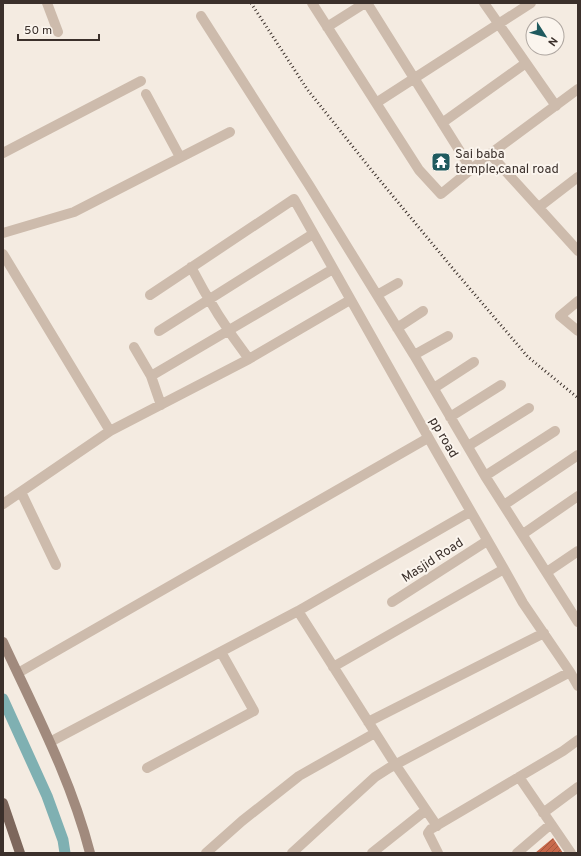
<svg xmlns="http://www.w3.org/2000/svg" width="581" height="856" font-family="Overpass,sans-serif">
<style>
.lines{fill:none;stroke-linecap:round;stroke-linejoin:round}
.canal{stroke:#7fb0b2;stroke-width:11}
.building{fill:url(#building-hatch)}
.minor{stroke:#cdbbac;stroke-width:10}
.secondary{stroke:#a18a7d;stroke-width:10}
.primary{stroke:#7d675c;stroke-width:10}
.rail{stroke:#3b302b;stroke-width:3;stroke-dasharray:1 3;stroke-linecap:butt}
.labels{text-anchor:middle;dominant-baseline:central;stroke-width:4;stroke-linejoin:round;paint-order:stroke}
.poi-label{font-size:13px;fill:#3b302b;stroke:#fbf5ee;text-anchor:start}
.street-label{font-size:13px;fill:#3b302b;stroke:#fbf5ee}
</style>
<defs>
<pattern id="building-hatch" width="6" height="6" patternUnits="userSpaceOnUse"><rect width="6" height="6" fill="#c8694b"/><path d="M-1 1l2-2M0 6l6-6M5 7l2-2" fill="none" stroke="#a4573f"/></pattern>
</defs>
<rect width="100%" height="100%" fill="#f4ebe1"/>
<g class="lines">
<path class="canal" d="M 3,699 L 47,796 L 63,840 L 65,853"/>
</g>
<path class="building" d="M 553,838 L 563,853 L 535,853 Z"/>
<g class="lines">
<path class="minor" d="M 47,3 L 58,32
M 312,3 L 419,170 L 441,194 L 490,154 L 578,89
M 367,3 L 471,169
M 484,3 L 526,63
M 201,16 L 309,185 L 414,355 L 485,476 L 578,622
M 327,27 L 365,3
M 146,94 L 180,157
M 376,103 L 531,3
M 442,123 L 526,63 L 556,106
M 3,153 L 141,81
M 490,154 L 578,251
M 539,207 L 578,177
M 3,233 L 74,212 L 230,132
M 3,254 L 110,431
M 191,267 C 208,300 227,330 249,359
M 150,295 L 294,199 L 436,451 L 504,569 L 523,603 L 570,672 L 578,686
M 377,295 L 398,283
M 578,301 L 560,316 L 578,331
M 397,328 L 423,311
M 159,331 L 313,234
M 134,347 L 151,376 L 161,405
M 414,355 L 448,336
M 151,376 L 333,269
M 434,388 L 474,362
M 450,417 L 501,385
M 468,446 L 529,408
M 485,476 L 555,431
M 21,492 L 56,565
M 3,504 L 110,431 L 249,359 L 350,300
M 504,505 L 578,455
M 523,534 L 578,496
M 547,572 L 578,551
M 392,602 L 487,541
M 298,611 L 395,764 L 437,826
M 333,667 L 504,569
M 18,673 L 428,438
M 368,722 L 544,633
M 50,742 L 298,611 L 470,512
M 147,768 L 254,711 L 221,652
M 519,777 L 571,853
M 543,813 L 578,787
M 206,853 L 242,821 L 299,776 L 375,733
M 292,853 L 375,777 L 389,768 L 570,672
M 372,853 L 426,810
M 438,853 L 428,833 L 431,829 L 563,751 L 578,740
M 517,853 L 551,824"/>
<path class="secondary" d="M 3,642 C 35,711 71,779 90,853"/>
<path class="primary" d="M 3,803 L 20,853"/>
<path class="rail" d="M 251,3 L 307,89 L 373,172 L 454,270 L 528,357 L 578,398"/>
</g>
<defs>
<g id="temple-square" transform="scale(1)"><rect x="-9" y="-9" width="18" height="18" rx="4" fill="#1f5a5e" stroke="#fbf5ee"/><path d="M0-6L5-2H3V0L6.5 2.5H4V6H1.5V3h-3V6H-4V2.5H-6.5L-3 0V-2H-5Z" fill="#fff"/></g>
</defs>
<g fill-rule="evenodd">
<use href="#temple-square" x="441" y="162"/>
</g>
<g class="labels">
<g class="poi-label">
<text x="455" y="155">Sai baba<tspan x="455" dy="15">temple,canal road</tspan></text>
</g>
<g class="street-label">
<text transform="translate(443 438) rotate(60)">pp road</text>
<text transform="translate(433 561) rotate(-33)">Masjid Road</text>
</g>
</g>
<rect width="581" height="856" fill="none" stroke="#3b302b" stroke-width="8"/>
<g transform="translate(545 36) rotate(126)"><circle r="19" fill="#fbf5ee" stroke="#aea6a0"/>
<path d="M0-3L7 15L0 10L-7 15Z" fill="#1f5a5e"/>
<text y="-6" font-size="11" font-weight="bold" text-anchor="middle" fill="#3b302b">N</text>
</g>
<path d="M18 34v6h81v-6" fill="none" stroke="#3b302b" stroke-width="2"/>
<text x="24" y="34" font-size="12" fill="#3b302b" stroke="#fbf5ee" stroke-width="3" paint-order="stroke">50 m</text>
</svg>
